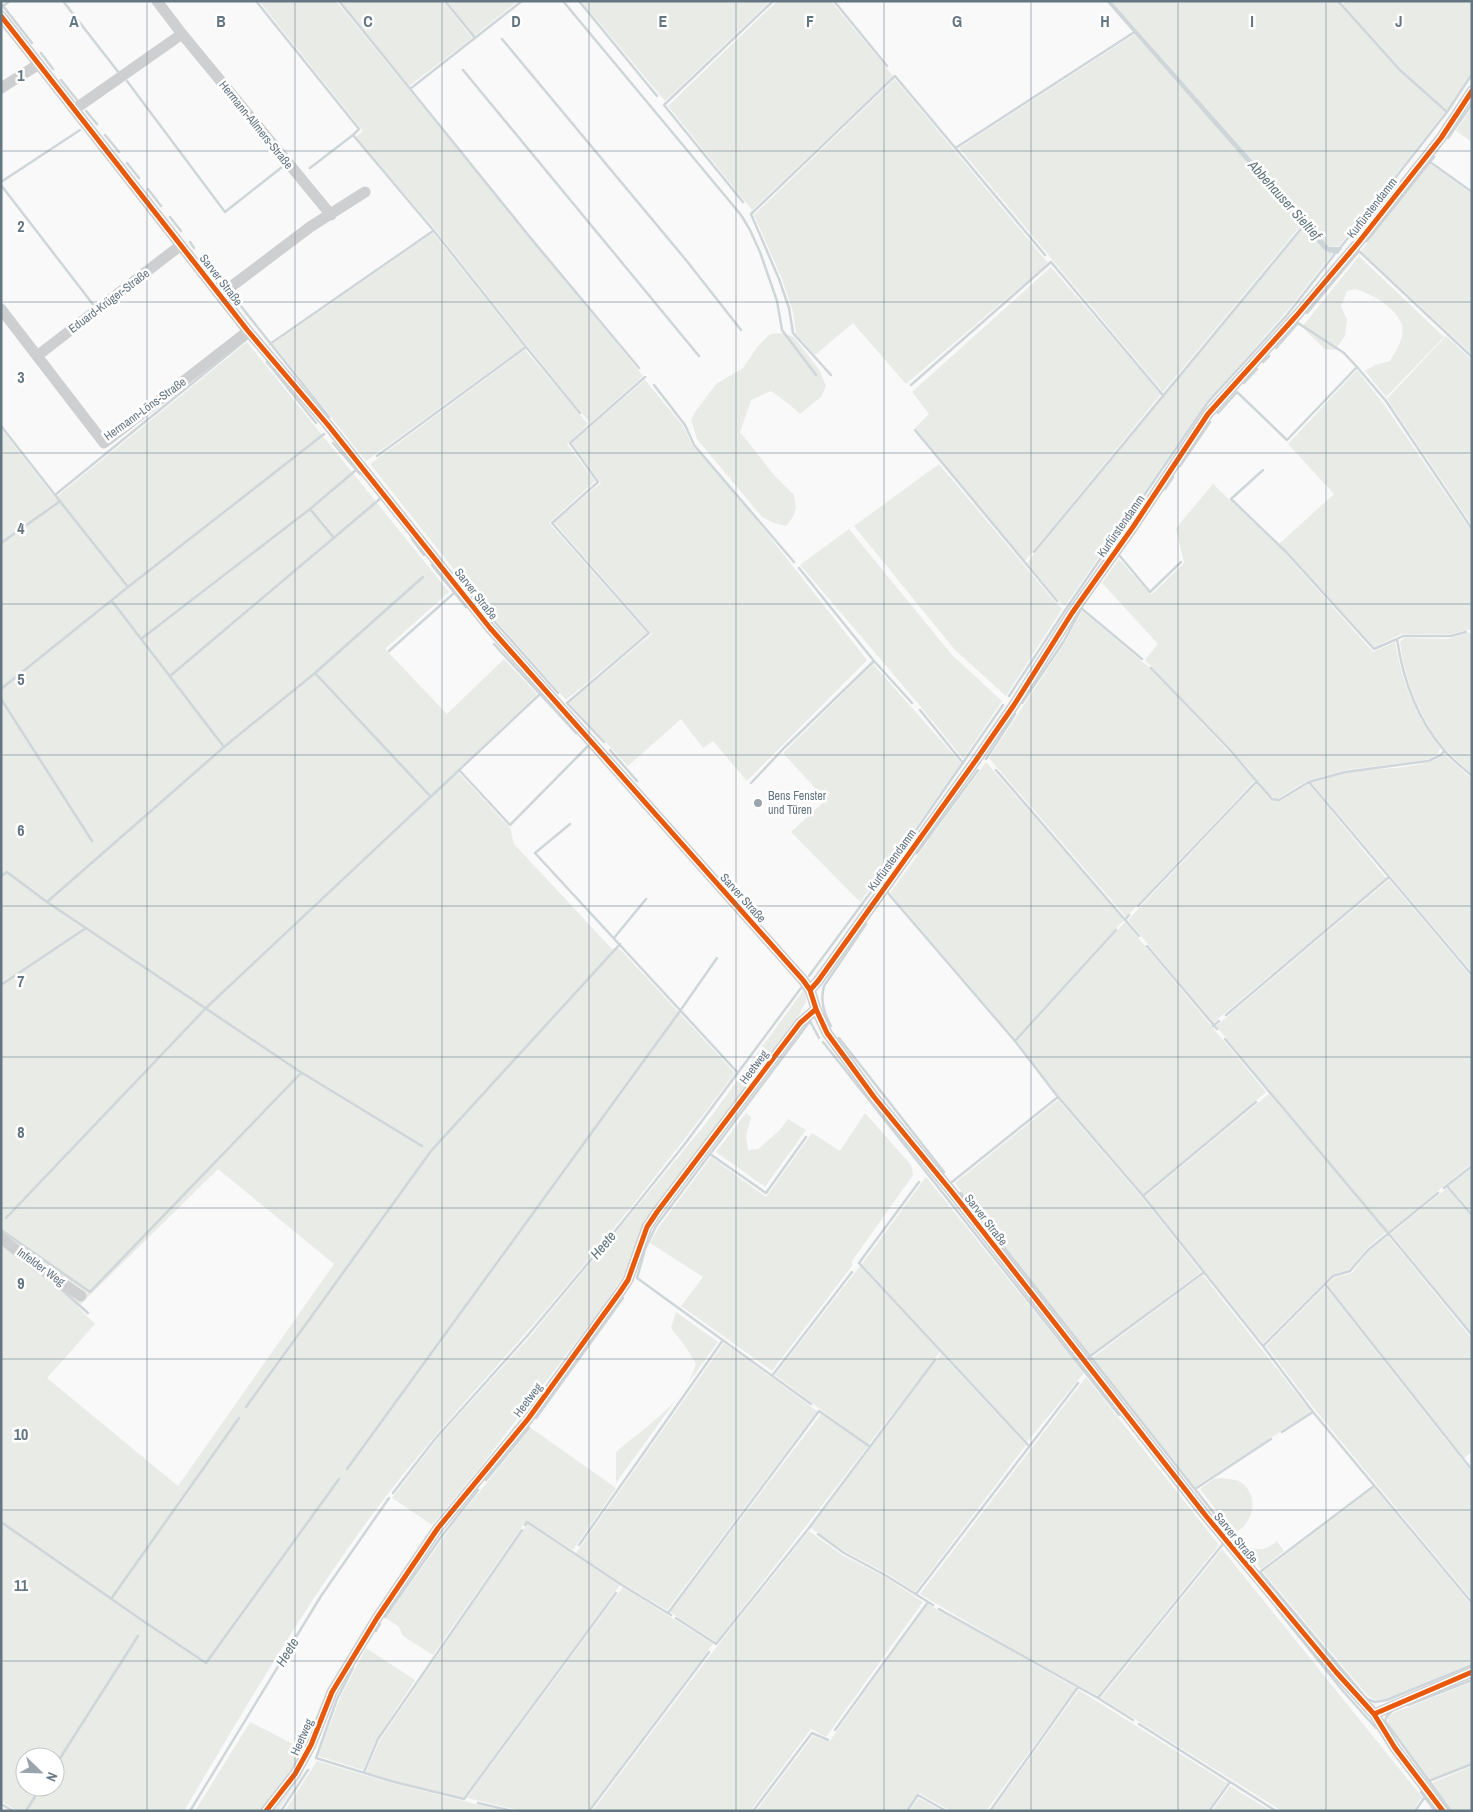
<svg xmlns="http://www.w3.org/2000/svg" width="1473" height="1812" font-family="'Archivo Narrow',sans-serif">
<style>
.green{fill:#e8ebe6;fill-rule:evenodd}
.water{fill:#ced6d9}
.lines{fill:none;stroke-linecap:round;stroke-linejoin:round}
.stream{stroke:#ced6d9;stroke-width:2.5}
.minor{stroke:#cecfd0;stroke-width:11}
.cycleway-casing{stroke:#fff;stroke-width:8}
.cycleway{stroke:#e8590c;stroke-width:5}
.grid{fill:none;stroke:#657683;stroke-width:1;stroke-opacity:0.55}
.poi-dot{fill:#99a4ac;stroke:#fff;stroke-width:2}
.labels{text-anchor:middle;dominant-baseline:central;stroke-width:5;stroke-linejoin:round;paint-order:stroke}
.street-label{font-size:12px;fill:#657683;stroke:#fff}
.poi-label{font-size:12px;fill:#657683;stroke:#fff;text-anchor:start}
.water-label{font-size:14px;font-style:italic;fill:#60757c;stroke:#fff}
.grid-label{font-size:16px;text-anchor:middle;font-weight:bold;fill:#657683;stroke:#fff;stroke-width:5;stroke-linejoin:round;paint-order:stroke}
</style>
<rect width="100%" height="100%" fill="#f9f9f9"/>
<path class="green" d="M 259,1 L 336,1 L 643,376 L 590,423 L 526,344 L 435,229 L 356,137 L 363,131 Z
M 340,1 L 443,1 L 472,38 L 409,86 Z
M 447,1 L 518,1 L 474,36 Z
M 581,1 L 770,1 L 665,101 Z
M 777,1 L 831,1 L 893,76 L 752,210 L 668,106 Z
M 1111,1 L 1337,1 L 1405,76 L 1445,112 L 1339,246 L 1329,247 Z
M 1345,1 L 1472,1 L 1472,71 L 1447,110 L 1401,69 L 1343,5 Z
M 1135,34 L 1302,224 L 1163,392 L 959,148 Z
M 895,79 L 1048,263 L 906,384 L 853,323 L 815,355 L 796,334 L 793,312 L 782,279 L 754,215 Z
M 1472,107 L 1472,142 L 1456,131 Z
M 1430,164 L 1472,194 L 1472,354 L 1361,251 Z
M 1304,226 C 1312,236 1320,251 1333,253 L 1287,311 L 1206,403 L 1065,606 L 1059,601 L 1027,563 L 1164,394 Z
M 433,233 L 524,347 L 366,461 L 273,344 Z
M 1359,256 L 1444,337 L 1386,397 L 1365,371 L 1375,365 L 1390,361 C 1396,351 1405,338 1402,325 C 1397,309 1374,295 1358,290 C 1354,288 1351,290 1347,291 L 1341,307 L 1347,319 L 1345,336 L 1335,350 L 1325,349 L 1302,327 Z
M 1051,267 L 1161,394 L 1025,561 L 915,428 L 929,414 L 912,392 Z
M 783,333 L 794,337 L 820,371 L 826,386 L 821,397 L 800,414 L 789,404 L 771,391 L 751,400 L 740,432 L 774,475 L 794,495 L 796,508 L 793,517 L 786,526 L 774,523 L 762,517 L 697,439 L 691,420 L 695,412 L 716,384 L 743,368 L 758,346 L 770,334 Z
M 1446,336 L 1472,360 L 1472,525 L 1387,399 Z
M 247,342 L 449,592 L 385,649 L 447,714 L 504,659 L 537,694 L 457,771 L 510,828 L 514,844 L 612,949 L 619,948 L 735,1073 C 674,1154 610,1235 544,1312 C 492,1373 436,1431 387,1495 C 311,1594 248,1703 184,1811 L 17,1811 L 1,1801 L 1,429 L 55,498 ZM 218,1169 L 334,1264 L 178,1486 L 47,1378 L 95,1324 L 78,1307 ZM 25,1757 L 55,1757 L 55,1787 L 25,1787 Z
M 525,350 L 588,424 L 567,444 L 595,481 L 549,523 L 647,633 L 566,700 L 475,596 L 370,464 Z
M 1357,370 L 1383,403 L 1472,532 L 1472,629 L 1451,634 L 1402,634 L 1374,647 L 1279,544 L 1334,494 L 1288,444 Z
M 645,380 L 683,426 L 692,445 L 724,479 L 867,660 L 747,781 L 713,741 L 703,748 L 681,719 L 628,766 L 569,703 L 652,634 L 554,522 L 601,483 L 572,443 Z
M 939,464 L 1055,602 L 1062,609 L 1006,696 L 955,650 L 854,526 Z
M 1213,484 L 1283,551 L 1373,652 L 1395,642 C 1402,682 1415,716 1440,748 L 1438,754 L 1425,760 L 1345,770 L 1307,781 L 1277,799 L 1271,796 L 1249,769 L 1145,660 L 1158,644 L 1102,583 L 1119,559 L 1151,595 L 1184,563 L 1176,528 Z
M 849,529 L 952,655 L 1002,701 L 963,759 C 911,693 855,630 800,565 Z
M 1082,611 L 1151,669 L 1255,780 L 1126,917 L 989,758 L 1066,641 Z
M 1472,632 L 1472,774 C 1463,766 1454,758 1446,750 C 1420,719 1405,681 1400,642 L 1404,638 L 1448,639 Z
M 873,664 L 961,763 L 911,834 L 860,902 L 791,832 L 826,800 L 783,753 Z
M 1444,754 L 1472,779 L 1472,972 L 1312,783 C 1323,780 1334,776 1346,773 C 1369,768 1429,770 1444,754 Z
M 986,762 L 1124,920 L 1015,1039 L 890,893 Z
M 1257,783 L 1271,800 L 1280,801 L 1309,784 L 1386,878 L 1213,1023 L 1128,920 Z
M 1389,880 L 1472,978 L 1472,1163 L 1388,1232 L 1216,1026 Z
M 1125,922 L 1266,1092 L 1143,1195 L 1059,1097 L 1017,1041 Z
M 805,988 L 806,1002 L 799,1015 L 646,1219 L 623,1276 L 602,1308 L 481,1466 L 432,1525 L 392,1498 L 439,1437 L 528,1339 L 707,1122 Z
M 1269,1094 L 1386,1232 L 1367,1248 L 1350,1269 L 1332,1275 L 1263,1343 L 1145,1197 Z
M 1058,1100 L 1143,1199 L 1201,1272 L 1090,1356 L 955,1183 Z
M 746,1113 L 751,1117 L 746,1136 L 748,1150 L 758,1149 L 779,1131 L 788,1119 L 806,1130 L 765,1187 L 716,1152 Z
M 865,1113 L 911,1165 L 913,1175 L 852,1261 L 852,1266 L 772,1371 L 681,1306 L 703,1277 L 650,1243 L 659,1227 L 711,1157 L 766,1197 L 812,1133 L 840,1151 Z
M 1472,1168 L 1472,1212 L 1449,1186 Z
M 926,1177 L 1084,1373 L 1027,1442 L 862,1264 Z
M 1447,1188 L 1472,1217 L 1472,1333 L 1391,1234 Z
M 1388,1236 L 1472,1339 L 1472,1452 L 1464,1458 L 1327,1285 L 1334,1278 L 1352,1273 L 1369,1251 Z
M 860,1266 L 940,1352 L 868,1445 L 775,1375 Z
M 1203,1275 L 1311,1412 L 1195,1487 L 1092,1358 Z
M 1325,1287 L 1472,1473 L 1472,1600 L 1316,1411 L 1266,1346 Z
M 676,1312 L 718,1342 L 616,1483 L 616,1452 C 645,1426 685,1404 696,1364 L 685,1346 L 671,1328 Z
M 724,1343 L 817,1411 L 667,1610 L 620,1582 L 576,1553 Z
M 941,1354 L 1026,1445 L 915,1592 L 888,1574 L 846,1552 L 811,1528 Z
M 1086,1377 L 1219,1545 L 1098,1696 L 1023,1655 L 920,1594 Z
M 821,1414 L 868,1446 L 716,1642 L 670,1612 Z
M 531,1428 L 616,1488 L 573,1550 L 526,1521 L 433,1655 L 403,1636 L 399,1627 L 386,1618 L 454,1523 Z
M 1222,1478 C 1228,1479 1237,1479 1242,1483 C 1260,1497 1253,1525 1234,1533 L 1200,1489 L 1214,1479 Z
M 1374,1488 L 1472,1606 L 1472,1663 L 1387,1699 L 1376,1700 L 1368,1696 L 1263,1572 Z
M 527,1524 L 620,1585 L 463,1798 L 394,1781 L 366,1772 L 380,1740 Z
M 809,1531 L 842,1555 L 885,1577 L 923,1602 L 826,1737 L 811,1729 L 750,1811 L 592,1811 L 718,1645 Z
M 1277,1541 L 1284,1551 L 1261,1569 L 1243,1547 L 1245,1545 C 1259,1552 1266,1550 1277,1541 Z
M 1222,1549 L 1422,1797 L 1413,1811 L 1282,1811 L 1101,1698 Z
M 623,1587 L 713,1644 L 587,1811 L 521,1811 L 467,1798 Z
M 928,1604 L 1076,1688 L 986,1811 L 951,1811 L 919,1793 L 905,1811 L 756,1811 L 813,1736 L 829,1742 Z
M 366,1648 L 415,1680 L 376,1740 L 363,1770 L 318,1756 L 340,1698 Z
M 1472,1682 L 1472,1763 L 1429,1780 L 1388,1723 L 1388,1717 L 1391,1714 Z
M 1079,1690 L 1227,1783 L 1207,1811 L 992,1811 Z
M 250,1722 L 303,1749 L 284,1782 L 260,1811 L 195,1811 Z
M 317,1761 L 395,1784 L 504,1811 L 285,1811 Z
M 1472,1766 L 1472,1811 L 1453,1811 L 1432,1783 Z
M 305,1770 L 278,1811 L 271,1811 Z
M 1230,1786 L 1271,1811 L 1212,1811 Z
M 919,1798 L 942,1811 L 909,1811 Z"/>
<path class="water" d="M 1106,1 L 1111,1 L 1329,247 L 1341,247 L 1342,248 L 1338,254 L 1328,252 L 1322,248 Z"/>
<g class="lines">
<path class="stream" d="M 10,1 L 3,6 L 32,43
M 63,1 L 119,73
M 256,1 L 359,129 L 353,135 L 434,231 L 526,347 L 580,413
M 339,1 L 529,236 L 639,368
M 445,1 L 475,38
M 563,1 L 741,215 L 750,230 L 760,252 L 777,301 L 782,330 L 816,375
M 579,1 L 657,96
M 834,1 L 887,66
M 1338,1 L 1400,70 L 1447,112
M 502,39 L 686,260 L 741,330
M 41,53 L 53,69
M 463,70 L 699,356
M 61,80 L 77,100
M 127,81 L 225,212 L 282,167
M 410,89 L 522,1
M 86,111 L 97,124
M 105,135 L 119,152
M 1448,138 L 1472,104
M 957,147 L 1136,31
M 1430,162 L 1472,192
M 127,163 L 139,178
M 310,168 L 353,135
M 1,182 L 80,130
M 1,185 L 95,307
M 148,189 L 161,206
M 743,202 L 664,105 L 773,1
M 170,217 L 181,231
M 1367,241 L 1434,157
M 190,242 L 194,248
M 1340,248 L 1447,112 L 1472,74
M 203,258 L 206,263
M 215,274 L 223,284
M 232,295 L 329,417
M 1307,313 L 1359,251 L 1472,357
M 270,344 L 433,231
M 1276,348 L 1298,323 L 1344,353 L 1357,367 L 1386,401 L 1472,529
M 267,362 L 316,423
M 1263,362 L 1269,356
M 831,375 L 793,333 L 789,308 L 779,279 L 751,214 L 895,76 L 1045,255
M 1244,383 L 1257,369
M 654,385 L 685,425 L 694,445 L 794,562
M 911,385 L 1051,262 L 1162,394
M 1218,413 L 1237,392 L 1287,440 L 1357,367
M 1,426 L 55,495
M 915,430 L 1057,601
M 333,443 L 360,474
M 377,456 L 526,347
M 1180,466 L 1210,422
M 1263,470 L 1231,499 L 1286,552 L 1374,649 L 1397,639
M 1165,489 L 1173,477
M 310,509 L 334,538
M 412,539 L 424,555
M 1,543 L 59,502
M 1034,552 L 1305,224
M 1119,555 L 1150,592 L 1181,562
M 432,565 L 466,607
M 799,568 L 874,661 L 912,703
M 128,587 L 55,495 L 248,338
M 471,595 L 558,693
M 112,601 L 224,747
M 1081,608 L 1142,659
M 1466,632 L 1451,636 L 1403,636 L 1397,639 C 1403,680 1416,717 1443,749 C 1451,759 1462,767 1472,776
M 141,639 L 310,509 L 356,470
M 494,644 L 576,733
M 389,651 L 454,593
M 1151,668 L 1229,749 L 1272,799 L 1279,800 L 1309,782 L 1345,772 L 1428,761 L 1441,755 L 1444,751
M 315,673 L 431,797
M 170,676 L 381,498
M 1,689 L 128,587 L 324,434
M 1009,696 L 1066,609 L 1208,402 L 1287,315 L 1334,255 L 1335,251
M 1,699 L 92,841
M 1022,703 L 1064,641 L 1080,611
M 920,710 L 963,763
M 604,742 L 567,703 L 649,633 L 552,523 L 598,482 L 570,443 L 645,377
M 610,750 L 637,781
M 986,759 L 1015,714
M 996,770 L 1139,936
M 460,771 L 510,825 L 588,746
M 1309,782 L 1472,975
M 751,783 L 784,748 L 874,661
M 570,824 L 535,853 L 738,1073
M 917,853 L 978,770
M 1,876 L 7,872 L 47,902 L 299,1071 L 422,1146
M 887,892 L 1015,1041 L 1058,1097 L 1143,1196 L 1263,1346 L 1313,1412 L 1472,1603
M 47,902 L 224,747 L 315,673 L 423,577
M 1138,906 L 1257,781
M 1125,920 L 1129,915
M 614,938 L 646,899
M 1147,946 L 1217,1029
M 809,976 L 907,843 L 1003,705
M 1,985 L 86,928
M 1226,1015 L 1389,877
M 831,1026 C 824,1013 820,1001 824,986 L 866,924
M 1213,1026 L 1219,1021
M 839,1038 L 944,1172
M 1225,1039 L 1388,1233 L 1472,1335
M 1015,1041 L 1116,930
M 823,1042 L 1119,1415
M 710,1154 L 766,1193 L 806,1137
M 919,1182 L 859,1263 L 1029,1446
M 952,1182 L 1058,1097
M 1447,1186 L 1472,1215
M 1444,1188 L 1472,1166
M 961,1193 L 1254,1564
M 1143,1196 L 1256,1102
M 6,1218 L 206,1008 L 540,694
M 1,1230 L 90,1292 L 301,1073
M 1325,1284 L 1472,1470
M 61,1289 L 88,1313
M 1263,1346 L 1333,1276 L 1350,1271 L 1368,1250 L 1438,1193
M 1089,1357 L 1203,1273
M 772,1376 L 852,1272
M 811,1404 L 637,1278 L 645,1249 L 656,1226 L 810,1021 L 819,1038
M 246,1407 L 431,1151 L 620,944
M 536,1418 L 623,1298
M 1282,1432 L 1313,1412
M 347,1469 L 680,1011 L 717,958
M 486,1480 L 529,1428
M 1374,1486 L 1260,1572 L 1367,1699 L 1375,1702 L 1387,1700 L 1472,1665
M 1195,1489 L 1271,1439
M 393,1493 L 435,1439 L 528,1335 L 620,1225 L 684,1145 L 801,988
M 1,1522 L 146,1623 L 206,1663 L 339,1479
M 525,1525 L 527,1522 L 622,1585 L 671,1615
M 818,1534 L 844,1553 L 885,1575 L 933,1605
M 579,1545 L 723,1340
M 916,1594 L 1078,1383
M 111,1599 L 239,1418
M 939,1609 L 1098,1698 L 1133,1720
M 1277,1609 L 1343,1691 L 1376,1728
M 668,1613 L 819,1411 L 869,1446
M 385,1617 L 441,1537 L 478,1490
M 676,1618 L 716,1644 L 809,1528 L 935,1360
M 376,1631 L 380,1624
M 353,1668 L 337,1699 L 316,1758 L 394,1782 L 464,1799 L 616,1593
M 1098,1698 L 1223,1544
M 1408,1705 L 1472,1680
M 1391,1712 L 1387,1716 L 1385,1721 L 1451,1811
M 1139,1724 L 1276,1811
M 835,1730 L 928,1602
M 55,1766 L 138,1636
M 364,1772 L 378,1739 L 522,1530
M 1429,1781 L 1472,1764
M 1421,1792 L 1435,1811
M 478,1803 L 512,1811
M 1,1804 L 13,1811
M 26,1811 L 41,1787
M 190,1811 L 321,1596 L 389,1498
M 281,1811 L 308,1770
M 589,1811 L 709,1652
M 753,1811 L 812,1733 L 828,1740
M 907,1811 L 918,1795 L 946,1811
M 990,1811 L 1078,1687
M 1209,1811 L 1230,1782
M 1415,1811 L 1425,1797"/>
<path class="minor" d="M 157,1 L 182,34 L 331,215
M 1,16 L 248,331 L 328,425 L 490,628 L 803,980 L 810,990 L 816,1009 L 827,1033 L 874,1097 L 952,1192 L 1206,1516 L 1336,1672 L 1374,1714 L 1395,1748 L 1443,1811
M 1,88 L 39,64
M 75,109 L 182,34
M 220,295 L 310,227 L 365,192
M 1,309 L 104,443 L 248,331
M 37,356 L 181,245
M 810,990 L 818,981 L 976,760 L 1014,705 L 1072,613 L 1133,527 L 1208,414 L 1297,315 L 1358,243 L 1441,138 L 1472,91
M 1,1238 L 33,1263 L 81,1296
M 1374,1714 L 1472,1672
M 266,1811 L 295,1774 L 311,1745 L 332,1692 L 377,1618 L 438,1528 L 528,1419 L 620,1292 L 628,1280 L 647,1227 L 657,1212 L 800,1023 L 816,1009"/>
<g class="cycleway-casing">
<path id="cycleway" d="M 1,16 L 248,331 L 328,425 L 490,628 L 803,980 L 810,990 L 816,1009 L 827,1033 L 874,1097 L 952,1192 L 1206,1516 L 1336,1672 L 1374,1714 L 1395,1748 L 1443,1811
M 810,990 L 818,981 L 976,760 L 1014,705 L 1072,613 L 1133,527 L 1208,414 L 1297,315 L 1358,243 L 1441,138 L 1472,91
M 1374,1714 L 1472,1672
M 266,1811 L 295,1774 L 311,1745 L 332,1692 L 377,1618 L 438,1528 L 528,1419 L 620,1292 L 628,1280 L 647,1227 L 657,1212 L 800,1023 L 816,1009"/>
</g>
<use href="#cycleway" class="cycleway"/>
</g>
<path class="grid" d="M 147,1 L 147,1811M 295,1 L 295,1811M 442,1 L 442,1811M 589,1 L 589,1811M 736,1 L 736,1811M 884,1 L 884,1811M 1031,1 L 1031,1811M 1178,1 L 1178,1811M 1326,1 L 1326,1811M 1,151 L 1472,151M 1,302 L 1472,302M 1,453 L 1472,453M 1,604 L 1472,604M 1,755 L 1472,755M 1,906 L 1472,906M 1,1057 L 1472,1057M 1,1208 L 1472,1208M 1,1359 L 1472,1359M 1,1510 L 1472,1510M 1,1661 L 1472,1661"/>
<circle class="poi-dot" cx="758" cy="803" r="5"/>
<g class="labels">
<g class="street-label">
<text transform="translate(256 125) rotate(51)">Hermann-Allmers-Straße</text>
<text transform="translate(1372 208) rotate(-52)">Kurfürstendamm</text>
<text transform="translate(221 280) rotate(52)">Sarver Straße</text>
<text transform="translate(109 301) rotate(-37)">Eduard-Krüger-Straße</text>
<text transform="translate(145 409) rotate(-36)">Hermann-Löns-Straße</text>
<text transform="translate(1121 526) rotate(-55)">Kurfürstendamm</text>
<text transform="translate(476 594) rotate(52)">Sarver Straße</text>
<text transform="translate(892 860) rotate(-54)">Kurfürstendamm</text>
<text transform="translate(743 898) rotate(48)">Sarver Straße</text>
<text transform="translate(754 1067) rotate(-53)">Heetweg</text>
<text transform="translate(986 1220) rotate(52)">Sarver Straße</text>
<text transform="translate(41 1267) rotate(36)">Infelder Weg</text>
<text transform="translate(528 1400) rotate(-53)">Heetweg</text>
<text transform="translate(1236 1538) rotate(51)">Sarver Straße</text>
<text transform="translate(302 1737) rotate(-66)">Heetweg</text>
</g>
<g class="poi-label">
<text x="768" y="796">Bens Fenster<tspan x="768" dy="14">und Türen</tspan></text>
</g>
<g class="water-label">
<text transform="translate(1285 200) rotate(48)">Abbehauser Sieltief</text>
<text transform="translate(603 1245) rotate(-50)">Heete</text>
<text transform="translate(287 1652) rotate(-59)">Heete</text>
</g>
</g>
<g class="grid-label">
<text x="74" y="27">A</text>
<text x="221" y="27">B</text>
<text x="368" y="27">C</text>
<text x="516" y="27">D</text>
<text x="663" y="27">E</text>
<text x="810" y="27">F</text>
<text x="957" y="27">G</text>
<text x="1105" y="27">H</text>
<text x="1252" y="27">I</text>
<text x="1399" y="27">J</text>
<text x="21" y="81">1</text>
<text x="21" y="232">2</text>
<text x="21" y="383">3</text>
<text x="21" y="534">4</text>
<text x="21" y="685">5</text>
<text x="21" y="836">6</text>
<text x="21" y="987">7</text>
<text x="21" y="1138">8</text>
<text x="21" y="1289">9</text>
<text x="21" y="1440">10</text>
<text x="21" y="1591">11</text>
</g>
<rect width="1473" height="1812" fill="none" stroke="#657683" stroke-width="5"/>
<g transform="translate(40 1772) rotate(113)"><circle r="24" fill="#ffffff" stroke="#c1c8cd"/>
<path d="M0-4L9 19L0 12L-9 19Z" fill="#99a4ac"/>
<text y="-8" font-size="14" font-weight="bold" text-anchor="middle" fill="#657683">N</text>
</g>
</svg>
